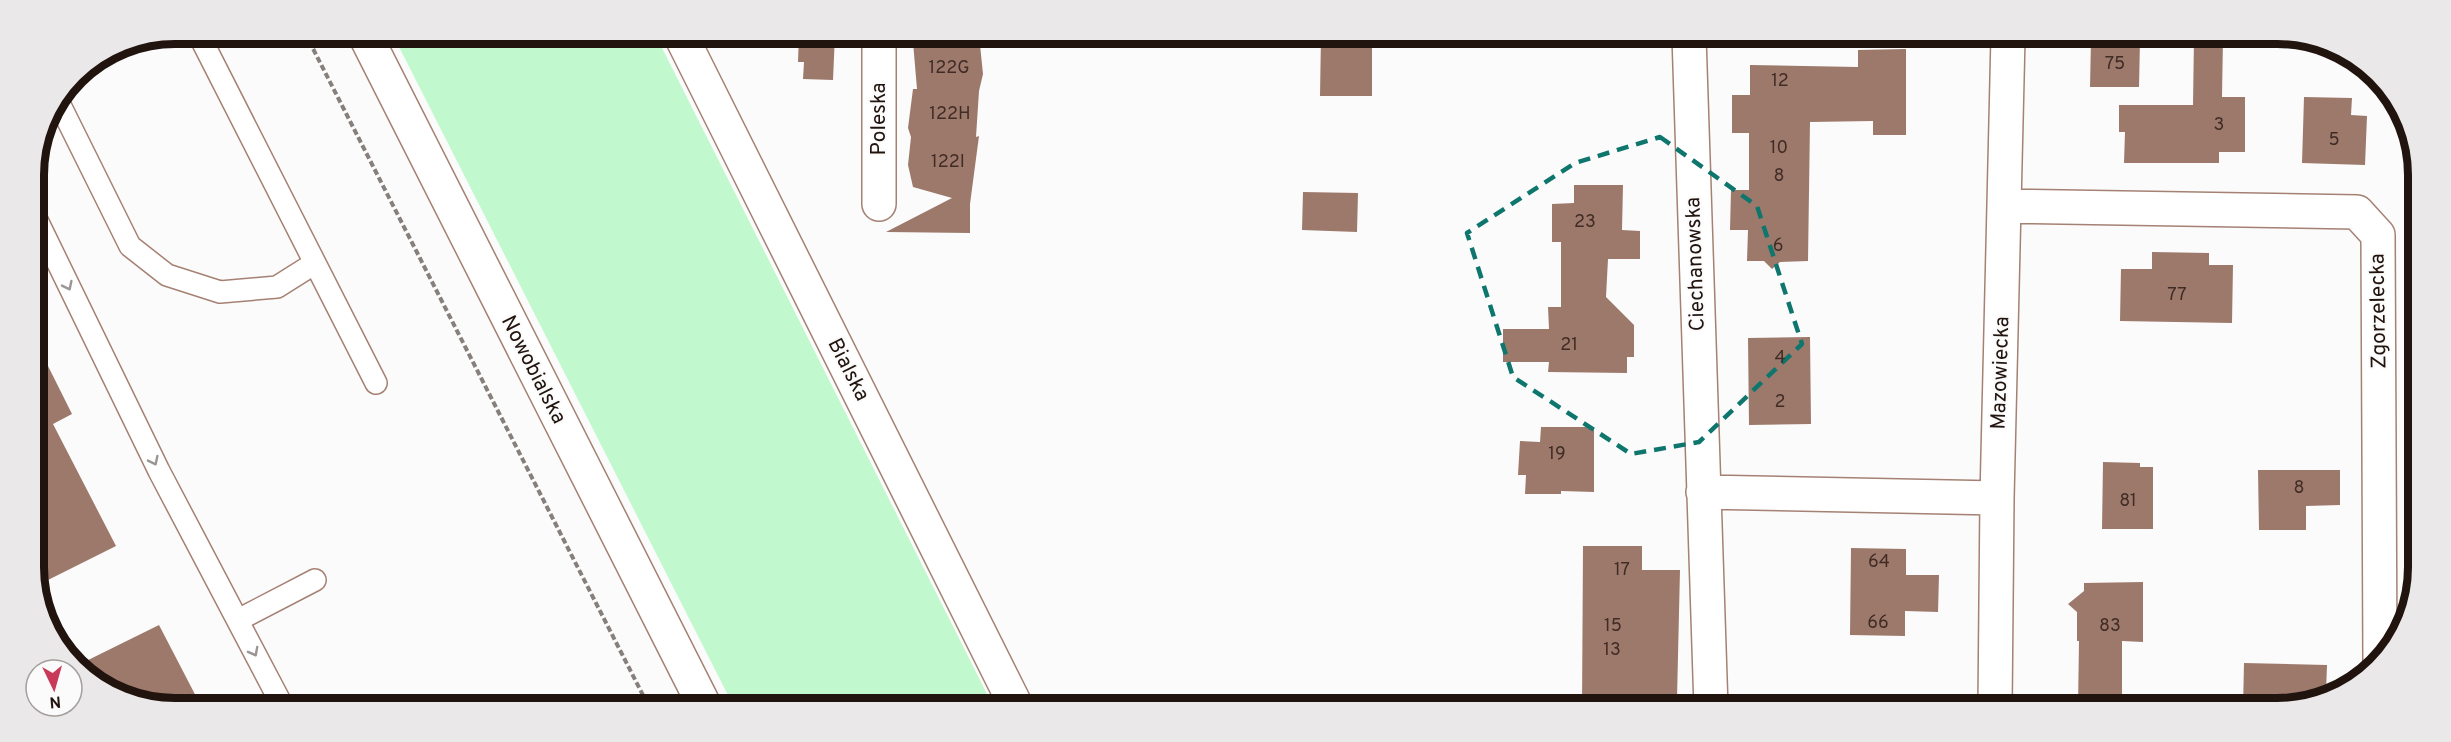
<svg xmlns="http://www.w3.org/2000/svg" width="2451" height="742" font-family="Overpass,sans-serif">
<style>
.green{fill:#c1f8cd}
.building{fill:#9d796b}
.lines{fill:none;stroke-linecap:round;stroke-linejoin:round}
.lane-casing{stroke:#a58173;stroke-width:24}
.street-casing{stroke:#a58173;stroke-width:36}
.path{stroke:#867f7c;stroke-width:4;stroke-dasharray:6 3;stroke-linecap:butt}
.lane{stroke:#fff;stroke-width:21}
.street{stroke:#fff;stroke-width:33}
.oneway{stroke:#9b9593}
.marked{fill:none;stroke:#0f766e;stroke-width:4.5;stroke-dasharray:12 8;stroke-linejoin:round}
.labels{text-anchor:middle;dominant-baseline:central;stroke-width:4.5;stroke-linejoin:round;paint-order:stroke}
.number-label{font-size:18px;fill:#402c25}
.street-label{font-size:21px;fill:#21130e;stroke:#fbfbfb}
.rim{fill:none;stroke:#21130e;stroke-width:8}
</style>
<rect width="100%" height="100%" fill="#fbfbfb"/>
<path class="green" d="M 392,33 L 655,34 L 993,706 L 733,705 Z"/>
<path class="building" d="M 799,34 L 835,34 L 833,80 L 803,79 L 804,62 L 798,62 Z
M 915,35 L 979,35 L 983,74 L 979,91 L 976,137 L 979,136 L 970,204 L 970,233 L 886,232 L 952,198 L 913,187 L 908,165 L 911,137 L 908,128 L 913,89 L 917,89 L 913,42 Z
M 1321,36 L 1372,36 L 1372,96 L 1320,96 Z
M 2194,37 L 2223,38 L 2222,97 L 2245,97 L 2245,152 L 2219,152 L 2219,163 L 2124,163 L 2125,132 L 2119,132 L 2119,105 L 2193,105 Z
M 2091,40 L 2140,41 L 2139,87 L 2090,87 Z
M 1906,49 L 1906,135 L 1873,135 L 1873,121 L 1810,122 L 1808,261 L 1780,262 L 1772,269 L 1764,261 L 1747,261 L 1748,230 L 1730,230 L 1731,190 L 1749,190 L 1749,133 L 1732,133 L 1732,95 L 1750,95 L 1750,65 L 1858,67 L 1858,50 Z
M 2304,97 L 2352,98 L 2351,115 L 2367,116 L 2365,165 L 2302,163 Z
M 1574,185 L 1623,185 L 1622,230 L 1640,231 L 1640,259 L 1608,259 L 1606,297 L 1634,325 L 1634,357 L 1627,357 L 1627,373 L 1548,372 L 1549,362 L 1503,362 L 1503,329 L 1549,329 L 1548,307 L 1561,307 L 1561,242 L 1552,242 L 1552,204 L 1574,203 Z
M 1303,192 L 1358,193 L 1357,232 L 1302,230 Z
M 2152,252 L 2209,253 L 2209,265 L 2233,265 L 2232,323 L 2120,321 L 2121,269 L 2152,269 Z
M 1810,337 L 1811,424 L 1749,425 L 1748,338 Z
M 34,338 L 72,414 L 53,424 L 116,546 L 36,586 Z
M 1541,427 L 1594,427 L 1594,492 L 1561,491 L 1561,494 L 1525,494 L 1526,475 L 1518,475 L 1520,441 L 1540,442 Z
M 2103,462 L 2140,463 L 2140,467 L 2153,467 L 2153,529 L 2102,529 Z
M 2258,470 L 2340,470 L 2340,505 L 2306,506 L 2306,530 L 2259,530 Z
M 1583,546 L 1642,546 L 1642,570 L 1680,570 L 1677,699 L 1642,699 L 1642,707 L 1582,707 Z
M 1851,548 L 1906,549 L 1906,575 L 1939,575 L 1938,612 L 1905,611 L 1905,636 L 1850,635 Z
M 2143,582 L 2143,642 L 2122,641 L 2122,708 L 2078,708 L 2079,641 L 2077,641 L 2077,612 L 2068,604 L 2084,591 L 2084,583 Z
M 159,625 L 200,704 L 138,704 L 74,667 Z
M 2244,663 L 2327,665 L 2326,693 L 2285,709 L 2243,709 Z"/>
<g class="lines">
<g class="lane-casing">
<path id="lane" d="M 198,33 L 376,383
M 57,99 L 130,246 L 167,275 L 220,292 L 277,287 L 315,263
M 34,214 L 159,471 L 282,705
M 238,620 L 315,580"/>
</g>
<g class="street-casing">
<path id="street" d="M 364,33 L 704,705
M 680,34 L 1016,706
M 879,35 L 879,204
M 1689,36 L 1711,708
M 2006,206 L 2357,212 L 2378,235 L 2380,661
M 1703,492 L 1997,498
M 1995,708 L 1997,498 L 2008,37"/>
</g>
<path class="path" d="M 305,33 L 648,705"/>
<use href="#lane" class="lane"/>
<use href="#street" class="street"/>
</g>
<defs><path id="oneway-chevron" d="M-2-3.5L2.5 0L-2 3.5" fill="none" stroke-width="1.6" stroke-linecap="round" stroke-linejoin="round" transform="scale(1.5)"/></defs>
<g class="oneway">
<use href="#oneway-chevron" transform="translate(68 286) rotate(64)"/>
<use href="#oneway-chevron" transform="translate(154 461) rotate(64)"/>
<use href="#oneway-chevron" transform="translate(254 652) rotate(62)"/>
</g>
<path class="marked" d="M 1660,137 L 1757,206 L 1802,344 L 1699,442 L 1631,454 L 1513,377 L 1467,233 L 1575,163 Z"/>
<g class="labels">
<g class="number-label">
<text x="2115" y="64">75</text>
<text x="949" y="68">122G</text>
<text x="1780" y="81">12</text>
<text x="950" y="114">122H</text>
<text x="2219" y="125">3</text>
<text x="2334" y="140">5</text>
<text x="1779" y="148">10</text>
<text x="948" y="162">122I</text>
<text x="1779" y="176">8</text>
<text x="1585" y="222">23</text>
<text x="1778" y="246">6</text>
<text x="2177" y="295">77</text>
<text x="1569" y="345">21</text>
<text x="1780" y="358">4</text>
<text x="1780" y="402">2</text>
<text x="1557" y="454">19</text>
<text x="2299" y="488">8</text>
<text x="2128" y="501">81</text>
<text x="1879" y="562">64</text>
<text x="1622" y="570">17</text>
<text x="1878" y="623">66</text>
<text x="1613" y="626">15</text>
<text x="2110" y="626">83</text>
<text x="1612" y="650">13</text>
</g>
<g class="street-label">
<text transform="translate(879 119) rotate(-90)">Poleska</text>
<text transform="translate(1696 264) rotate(-92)">Ciechanowska</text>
<text transform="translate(2379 311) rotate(-91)">Zgorzelecka</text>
<text transform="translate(533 370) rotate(63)">Nowobialska</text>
<text transform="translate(848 370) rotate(63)">Bialska</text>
<text transform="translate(2001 373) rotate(-88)">Mazowiecka</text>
</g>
</g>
<path d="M0 0H2451V742H0ZM175 44H2277A131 131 0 0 1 2408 175V567A131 131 0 0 1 2277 698H175A131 131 0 0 1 44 567V175A131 131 0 0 1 175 44Z" fill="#eae8e8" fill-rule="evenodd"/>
<path class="rim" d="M175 44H2277A131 131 0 0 1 2408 175V567A131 131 0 0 1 2277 698H175A131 131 0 0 1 44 567V175A131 131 0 0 1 175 44Z"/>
<g transform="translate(54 688) rotate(175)"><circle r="28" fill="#fbfbfb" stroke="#a49e9c" stroke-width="1.5"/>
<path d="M0-4.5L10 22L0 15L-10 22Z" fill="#c93a5a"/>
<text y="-9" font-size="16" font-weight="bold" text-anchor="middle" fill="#21130e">N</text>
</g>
</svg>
